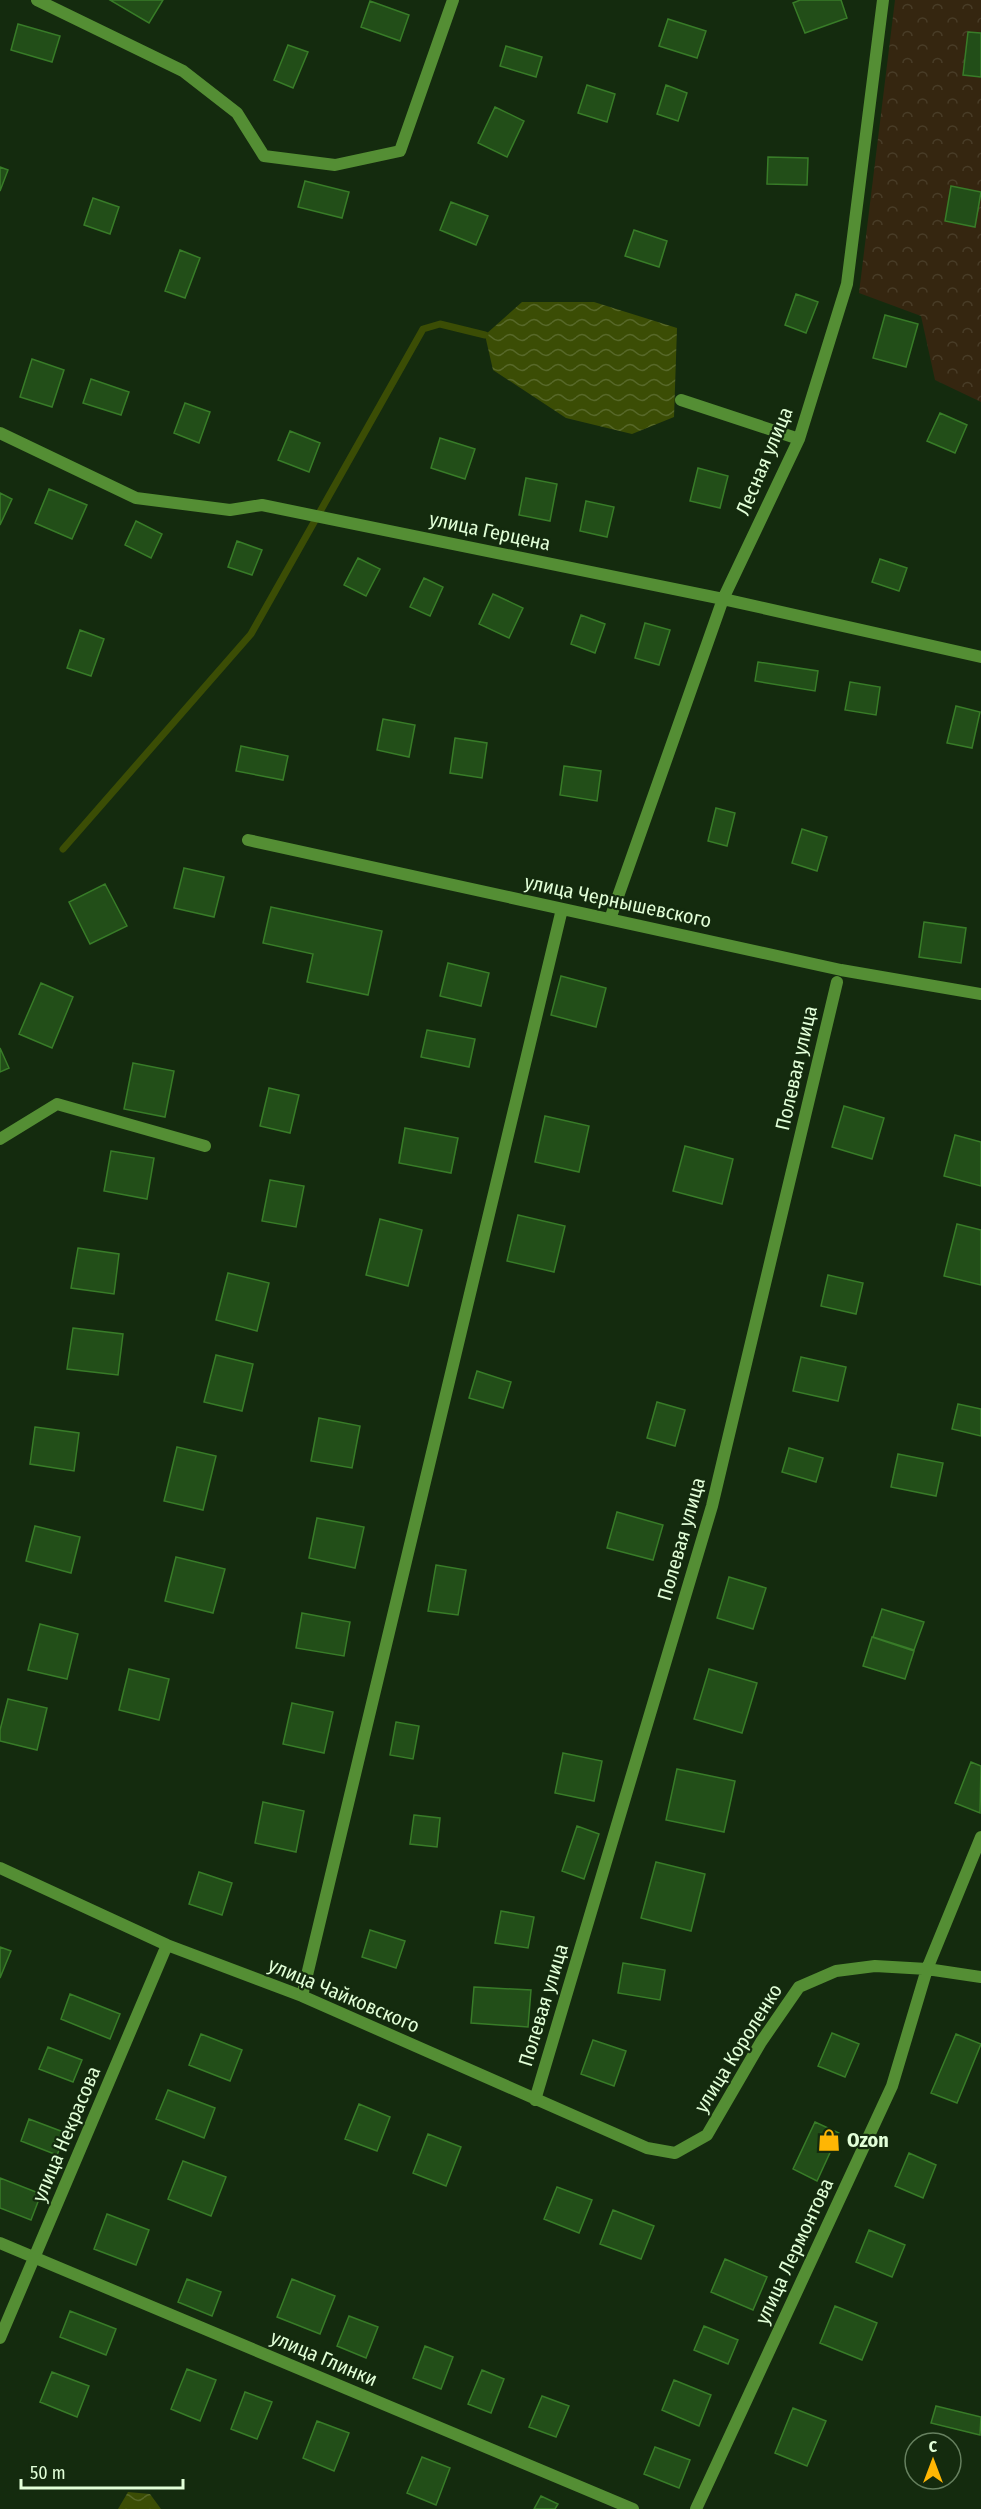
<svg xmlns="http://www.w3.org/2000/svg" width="981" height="2509" font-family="'Fira Sans Condensed',sans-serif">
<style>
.forest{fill:url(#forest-crowns)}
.water{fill:url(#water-waves)}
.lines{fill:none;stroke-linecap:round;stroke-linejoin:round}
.stream{stroke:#3b4d05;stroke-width:7}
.building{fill:#224e18;stroke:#387c28;stroke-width:1.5}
.minor{stroke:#548e34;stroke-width:12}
.labels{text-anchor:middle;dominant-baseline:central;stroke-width:4.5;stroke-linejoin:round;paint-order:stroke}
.street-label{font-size:20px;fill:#e2ffd8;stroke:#142b0e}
.poi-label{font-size:20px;font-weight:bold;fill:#e2ffd8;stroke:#142b0e;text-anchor:start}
</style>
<defs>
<pattern id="forest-crowns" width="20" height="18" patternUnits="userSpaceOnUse" patternTransform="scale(1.5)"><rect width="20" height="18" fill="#352610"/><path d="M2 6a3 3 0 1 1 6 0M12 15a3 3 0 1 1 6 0" fill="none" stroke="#483c27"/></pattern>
<pattern id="water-waves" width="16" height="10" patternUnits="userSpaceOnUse" patternTransform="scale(1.5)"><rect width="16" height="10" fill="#3b4d05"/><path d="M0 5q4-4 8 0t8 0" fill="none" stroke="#576829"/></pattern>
</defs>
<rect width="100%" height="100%" fill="#142b0e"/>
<path class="forest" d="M 895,0 L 981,0 L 981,402 L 935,380 L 921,316 L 859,293 Z"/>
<path class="water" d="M 522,302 L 594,302 L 677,328 L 674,417 L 632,434 L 566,418 L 493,370 L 485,335 Z
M 128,2492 L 150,2494 L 161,2509 L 118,2509 Z"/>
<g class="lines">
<path class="stream" d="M 63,849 L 251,634 L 423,329 L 440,324 L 485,335"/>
</g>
<path class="building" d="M 110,0 L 163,0 L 149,23 Z
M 800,0 L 841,0 L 847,18 L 805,33 L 793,3 Z
M 370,1 L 409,15 L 400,41 L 361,27 Z
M 668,19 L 706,31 L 697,58 L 659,46 Z
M 18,24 L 60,36 L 52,62 L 11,50 Z
M 968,32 L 981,33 L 981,77 L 963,75 Z
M 288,45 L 308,52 L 293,88 L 274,80 Z
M 506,46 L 542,57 L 536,77 L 500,66 Z
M 587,85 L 615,94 L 607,122 L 578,113 Z
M 666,85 L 687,93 L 678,121 L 657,114 Z
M 495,107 L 524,121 L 507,157 L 478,143 Z
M 768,157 L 808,158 L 807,185 L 767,184 Z
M 0,167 L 8,170 L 0,191 Z
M 305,181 L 349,192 L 342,218 L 298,207 Z
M 951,186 L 981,192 L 975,227 L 945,221 Z
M 93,198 L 119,207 L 110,234 L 84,225 Z
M 451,202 L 488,216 L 476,245 L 440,230 Z
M 634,230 L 667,241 L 659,267 L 625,256 Z
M 180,250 L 200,258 L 185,298 L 165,291 Z
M 796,294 L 818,302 L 806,333 L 785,325 Z
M 885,315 L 918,324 L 906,367 L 873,358 Z
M 32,359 L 64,370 L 52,407 L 20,397 Z
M 91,379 L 129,392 L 121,415 L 83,403 Z
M 185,403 L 210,412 L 199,443 L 174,433 Z
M 940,413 L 967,425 L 955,453 L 927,441 Z
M 290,431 L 320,443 L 309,472 L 278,460 Z
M 440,438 L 475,449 L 465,479 L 431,468 Z
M 698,468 L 728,476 L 720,508 L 690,501 Z
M 526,478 L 557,484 L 550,521 L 519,515 Z
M 49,489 L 87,505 L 72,539 L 35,523 Z
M 0,493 L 12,499 L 0,525 Z
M 586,501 L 614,507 L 607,537 L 580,531 Z
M 136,521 L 162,534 L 151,558 L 125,545 Z
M 237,541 L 262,550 L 252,575 L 228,567 Z
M 358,558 L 380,569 L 366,596 L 344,585 Z
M 880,559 L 907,568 L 899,591 L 872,582 Z
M 424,578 L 443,587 L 430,616 L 410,607 Z
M 493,594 L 523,608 L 509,638 L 479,624 Z
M 581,615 L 605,624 L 595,653 L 571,644 Z
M 645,623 L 670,630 L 659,665 L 635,658 Z
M 80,630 L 104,639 L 91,676 L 67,668 Z
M 758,662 L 818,671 L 815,691 L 755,681 Z
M 850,682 L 880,687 L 876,715 L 845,710 Z
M 956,706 L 980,712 L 972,748 L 947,743 Z
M 383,719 L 415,725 L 409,757 L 377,750 Z
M 455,738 L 487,743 L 482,778 L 450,773 Z
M 241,746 L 288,756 L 283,780 L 236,771 Z
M 564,766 L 601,771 L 597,801 L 560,795 Z
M 716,808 L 735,813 L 727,846 L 708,841 Z
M 802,829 L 827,837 L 817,871 L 792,863 Z
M 184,868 L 224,877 L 214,917 L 174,908 Z
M 105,884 L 127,926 L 90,944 L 69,902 Z
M 271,907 L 382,931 L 368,995 L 307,982 L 313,954 L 263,943 Z
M 924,922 L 966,928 L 961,963 L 919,957 Z
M 448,963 L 489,973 L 481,1006 L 440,996 Z
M 561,976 L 606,988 L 596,1027 L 551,1015 Z
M 41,983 L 73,997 L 52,1048 L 19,1034 Z
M 427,1030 L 475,1039 L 469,1067 L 421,1057 Z
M 0,1048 L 9,1068 L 0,1072 Z
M 133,1063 L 174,1071 L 165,1117 L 124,1109 Z
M 269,1088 L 299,1095 L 290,1133 L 260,1126 Z
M 844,1106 L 884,1118 L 872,1159 L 832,1147 Z
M 545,1116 L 589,1126 L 579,1172 L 535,1162 Z
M 405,1128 L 458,1138 L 451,1173 L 399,1163 Z
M 955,1135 L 981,1142 L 981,1186 L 944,1176 Z
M 685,1146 L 733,1159 L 722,1204 L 673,1191 Z
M 111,1151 L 154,1158 L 147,1199 L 104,1191 Z
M 270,1180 L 304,1186 L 296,1227 L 262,1221 Z
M 518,1215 L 565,1226 L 554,1272 L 507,1261 Z
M 380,1219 L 422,1230 L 408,1286 L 366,1275 Z
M 957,1224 L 981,1230 L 981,1285 L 944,1276 Z
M 78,1248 L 119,1254 L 114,1294 L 71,1288 Z
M 228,1273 L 269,1283 L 257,1331 L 216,1320 Z
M 828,1275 L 863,1283 L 856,1314 L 821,1306 Z
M 73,1328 L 123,1334 L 118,1375 L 67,1369 Z
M 216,1355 L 253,1364 L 242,1411 L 204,1402 Z
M 801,1357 L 846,1367 L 838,1401 L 793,1391 Z
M 477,1371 L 511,1382 L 503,1408 L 469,1398 Z
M 657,1402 L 685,1410 L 675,1446 L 647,1438 Z
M 958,1404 L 981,1409 L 981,1436 L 952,1429 Z
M 319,1418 L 360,1426 L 352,1468 L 311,1461 Z
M 35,1427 L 79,1433 L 74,1471 L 30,1464 Z
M 177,1447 L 216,1456 L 203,1510 L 164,1501 Z
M 789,1448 L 823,1458 L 816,1482 L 782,1472 Z
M 898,1454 L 943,1463 L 936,1496 L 891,1487 Z
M 617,1512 L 663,1525 L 653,1560 L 607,1548 Z
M 317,1518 L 364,1527 L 355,1568 L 309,1558 Z
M 35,1526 L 80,1537 L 71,1573 L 26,1561 Z
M 176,1557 L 225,1569 L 213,1613 L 165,1601 Z
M 436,1565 L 466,1570 L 458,1615 L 428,1611 Z
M 729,1577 L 766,1588 L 753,1629 L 717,1618 Z
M 882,1609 L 924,1622 L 914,1650 L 873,1637 Z
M 302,1613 L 350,1622 L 344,1656 L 296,1648 Z
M 40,1624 L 78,1634 L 67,1679 L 28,1670 Z
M 872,1637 L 914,1651 L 905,1679 L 863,1666 Z
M 129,1669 L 169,1679 L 159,1720 L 119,1710 Z
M 709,1669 L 757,1683 L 742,1733 L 694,1719 Z
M 8,1699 L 47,1708 L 37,1750 L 0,1741 L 0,1730 Z
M 292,1703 L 333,1712 L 324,1753 L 283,1744 Z
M 396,1722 L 419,1726 L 413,1759 L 390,1755 Z
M 563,1753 L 602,1761 L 594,1801 L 555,1793 Z
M 971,1762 L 981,1766 L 980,1813 L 955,1803 Z
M 677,1769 L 735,1781 L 724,1832 L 666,1820 Z
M 263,1802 L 304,1811 L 296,1852 L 255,1843 Z
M 414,1815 L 440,1818 L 437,1847 L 410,1844 Z
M 577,1826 L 599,1834 L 584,1879 L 562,1871 Z
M 656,1862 L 705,1874 L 691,1931 L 641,1918 Z
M 199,1872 L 232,1883 L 222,1915 L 189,1904 Z
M 501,1911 L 534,1917 L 528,1948 L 495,1943 Z
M 370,1930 L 405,1941 L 396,1968 L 362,1957 Z
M 0,1947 L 11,1951 L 0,1978 Z
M 623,1963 L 665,1970 L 660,2000 L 618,1993 Z
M 474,1987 L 531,1990 L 528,2027 L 471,2023 Z
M 70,1994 L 120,2014 L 110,2039 L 61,2019 Z
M 832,2033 L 859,2044 L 845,2077 L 818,2066 Z
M 201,2034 L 242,2050 L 230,2081 L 189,2065 Z
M 956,2034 L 981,2044 L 957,2103 L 931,2093 Z
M 593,2040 L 626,2051 L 614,2086 L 581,2074 Z
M 48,2047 L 82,2060 L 73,2082 L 39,2069 Z
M 168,2090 L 215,2108 L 204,2138 L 156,2119 Z
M 359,2104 L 390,2117 L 377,2151 L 345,2139 Z
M 29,2119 L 66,2133 L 57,2155 L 21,2141 Z
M 815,2122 L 839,2133 L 817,2181 L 793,2169 Z
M 428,2134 L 461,2147 L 446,2186 L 413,2173 Z
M 909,2153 L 936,2165 L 923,2198 L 895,2186 Z
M 183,2161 L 226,2177 L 211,2216 L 168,2199 Z
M 0,2178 L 41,2194 L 31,2220 L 0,2208 Z
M 557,2187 L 592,2200 L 579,2233 L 544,2219 Z
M 613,2210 L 654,2226 L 641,2259 L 600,2244 Z
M 107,2214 L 149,2230 L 136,2265 L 94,2249 Z
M 869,2230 L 905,2245 L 892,2277 L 856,2262 Z
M 725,2259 L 767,2277 L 753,2310 L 711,2292 Z
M 187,2279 L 221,2292 L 212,2316 L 178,2302 Z
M 292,2279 L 335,2296 L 320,2334 L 277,2317 Z
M 835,2306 L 877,2323 L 862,2360 L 820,2343 Z
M 70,2311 L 116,2329 L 106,2355 L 60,2337 Z
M 349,2316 L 378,2327 L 366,2358 L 337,2346 Z
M 704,2326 L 738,2340 L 728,2364 L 694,2350 Z
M 425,2346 L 453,2357 L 441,2389 L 413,2378 Z
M 187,2369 L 216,2380 L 200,2421 L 171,2409 Z
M 482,2370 L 504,2379 L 491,2413 L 468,2404 Z
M 52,2372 L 89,2386 L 77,2417 L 40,2402 Z
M 674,2380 L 711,2395 L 699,2426 L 662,2410 Z
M 245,2392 L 272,2402 L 257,2439 L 231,2429 Z
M 542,2396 L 569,2406 L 556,2437 L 529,2427 Z
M 936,2406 L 981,2417 L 980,2435 L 931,2423 Z
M 793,2408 L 826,2421 L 807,2466 L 775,2453 Z
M 317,2421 L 349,2433 L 334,2471 L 303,2458 Z
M 655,2447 L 690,2460 L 679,2488 L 644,2474 Z
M 422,2457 L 450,2468 L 436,2505 L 407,2493 Z
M 541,2496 L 558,2504 L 555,2509 L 534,2509 Z"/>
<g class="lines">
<path class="minor" d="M 37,0 L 183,71 L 237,113 L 264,156 L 335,165 L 400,151 L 453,0
M 681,400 L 799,439
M 0,433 L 136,498 L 230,510 L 262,505 L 723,599 L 981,657
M 248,840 L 841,970 L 981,994
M 610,919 L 723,599 L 799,439 L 847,284 L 883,0
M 0,1139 L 57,1104 L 205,1146
M 0,1868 L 167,1945 L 302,1996 L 647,2148 L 675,2153 L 707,2135 L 761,2042 L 799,1987 L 836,1971 L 875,1966 L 927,1969 L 981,1977
M 302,1996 L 562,909
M 535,2100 L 712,1506 L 837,982
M 0,2243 L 633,2509
M 0,2338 L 167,1945
M 696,2509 L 892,2086 L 927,1969 L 981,1837"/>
</g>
<defs>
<g id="shop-bare" transform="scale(1.8)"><path d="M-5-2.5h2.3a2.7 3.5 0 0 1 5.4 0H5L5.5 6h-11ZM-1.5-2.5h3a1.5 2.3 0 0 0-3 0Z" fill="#ffb604" stroke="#142b0e" stroke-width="2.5" paint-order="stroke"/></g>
</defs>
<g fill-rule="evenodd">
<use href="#shop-bare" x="829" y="2140"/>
</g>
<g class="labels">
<g class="street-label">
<text transform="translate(764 461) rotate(-67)">Лесная улица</text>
<text transform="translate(490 531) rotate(12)">улица Герцена</text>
<text transform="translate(618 901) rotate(12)">улица Чернышевского</text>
<text transform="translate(796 1068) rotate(-77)">Полевая улица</text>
<text transform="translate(681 1539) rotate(-74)">Полевая улица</text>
<text transform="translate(344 1995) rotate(23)">улица Чайковского</text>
<text transform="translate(543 2005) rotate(-73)">Полевая улица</text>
<text transform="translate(738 2048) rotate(-58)">улица Короленко</text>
<text transform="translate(66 2134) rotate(-67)">улица Некрасова</text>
<text transform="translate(794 2251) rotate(-65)">улица Лермонтова</text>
<text transform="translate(324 2358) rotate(23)">улица Глинки</text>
</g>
<g class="poi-label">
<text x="847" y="2140">Ozon</text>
</g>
</g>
<g transform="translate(933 2461)"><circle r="28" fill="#142b0e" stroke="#66805f" stroke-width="1.5"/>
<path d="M0-4.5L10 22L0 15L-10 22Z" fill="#ffb604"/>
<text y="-9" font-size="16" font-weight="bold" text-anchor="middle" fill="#e2ffd8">С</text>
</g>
<path d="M21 2479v9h162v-9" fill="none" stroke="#e2ffd8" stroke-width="3"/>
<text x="30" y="2479" font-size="18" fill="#e2ffd8" stroke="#142b0e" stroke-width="4.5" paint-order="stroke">50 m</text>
</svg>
